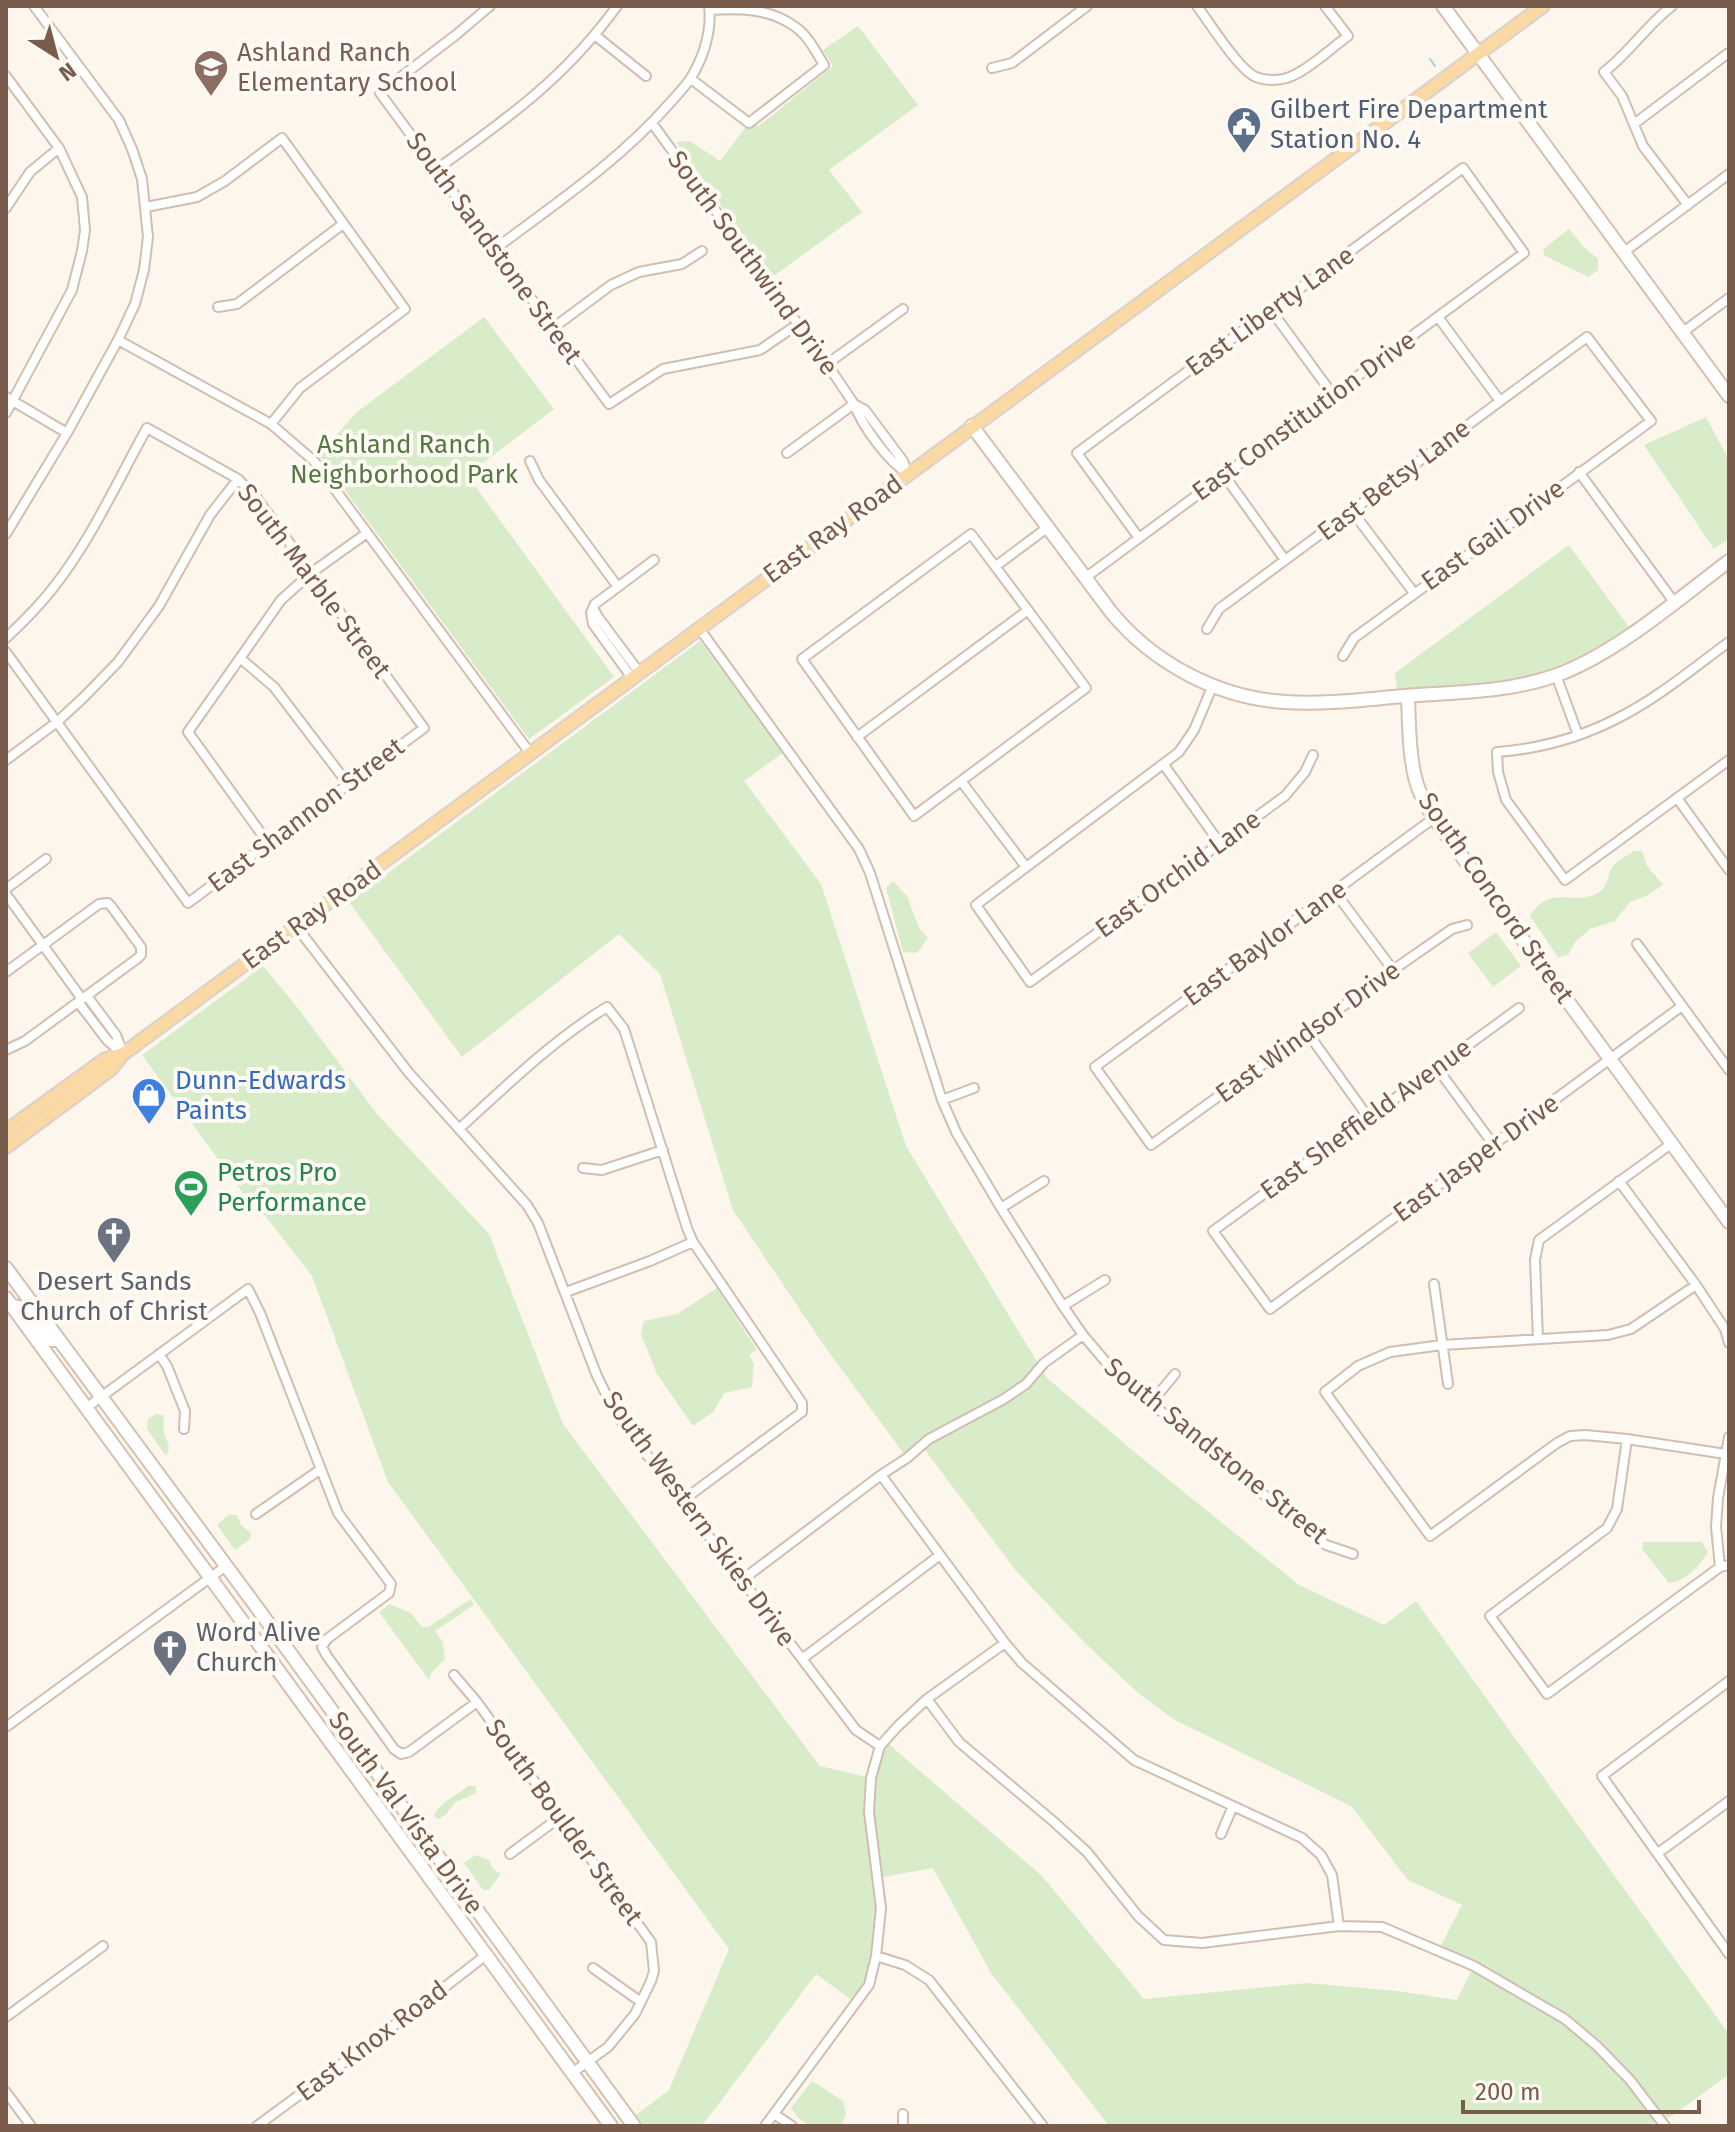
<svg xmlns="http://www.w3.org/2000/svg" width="1735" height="2132" font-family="'Fira Sans',sans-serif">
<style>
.green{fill:#d8ecc9}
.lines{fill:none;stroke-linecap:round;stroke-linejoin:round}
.stream{stroke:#a5d3da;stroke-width:2}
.street-casing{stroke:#d1beb0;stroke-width:12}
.secondary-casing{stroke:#d6c0b0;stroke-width:16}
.primary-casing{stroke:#dad1cd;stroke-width:16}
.street{stroke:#fff;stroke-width:8}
.secondary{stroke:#fff;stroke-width:12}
.primary{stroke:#fbd9a5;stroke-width:12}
.labels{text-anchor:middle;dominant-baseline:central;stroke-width:8;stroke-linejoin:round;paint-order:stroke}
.education-label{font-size:26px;fill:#785e54;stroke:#fffaf3;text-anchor:start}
.service-label{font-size:26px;fill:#4e5e75;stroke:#fffaf3;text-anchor:start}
.street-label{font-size:26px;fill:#7a5c4d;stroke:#fffaf3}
.park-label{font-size:26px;fill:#537a41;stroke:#fffaf3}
.shop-label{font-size:26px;fill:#366cbe;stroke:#fffaf3;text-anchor:start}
.leisure-label{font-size:26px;fill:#27864d;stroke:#fffaf3;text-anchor:start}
.worship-label{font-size:26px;fill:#5b616d;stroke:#fffaf3}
</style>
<rect width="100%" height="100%" fill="#fdf6ec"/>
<path class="green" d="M 858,26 L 918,105 L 829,170 L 862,212 L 772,277 L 676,142 L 690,141 L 720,161 L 745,128 L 760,125 L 833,66 L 823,50 Z
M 1569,229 L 1584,247 L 1598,259 L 1598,270 L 1588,277 L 1545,256 L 1543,249 Z
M 484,317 L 554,409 L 467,475 L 614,677 L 529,739 L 319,455 L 357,412 Z
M 1706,417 L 1729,460 L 1729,538 L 1714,549 L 1644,445 Z
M 1569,545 L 1629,627 C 1605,644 1581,661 1553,670 C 1502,686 1449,686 1397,689 L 1395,673 Z
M 700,641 L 783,753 L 744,781 L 821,884 L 906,1146 L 1047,1378 L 1138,1455 L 1299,1585 L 1384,1625 L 1416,1601 L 1729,2034 L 1729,2074 L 1672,2116 L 1644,2126 L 1109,2126 L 991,1973 L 933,1868 L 878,1878 L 881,1908 L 869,1985 L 856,2003 L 816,1974 L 702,2126 L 644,2126 L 636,2115 L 669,2090 L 729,1949 L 388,1482 L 312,1276 L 260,1209 L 256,1211 L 142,1055 L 263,966 L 301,1012 L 377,1114 L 489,1234 L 563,1424 L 820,1766 L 871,1778 L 885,1741 L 1042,1876 L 1144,1999 L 1307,1983 L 1397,1991 L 1457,2000 L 1474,1966 L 1438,1951 L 1462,1905 L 1408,1880 L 1351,1806 L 1173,1719 L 1137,1692 L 1085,1643 L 1017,1572 L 922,1446 L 907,1458 L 825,1347 L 733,1210 L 660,974 L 619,934 L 462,1057 L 349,902 Z
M 1634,851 L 1642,851 L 1647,866 L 1663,885 L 1646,896 L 1630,902 L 1615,921 L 1590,929 L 1575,942 L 1568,955 L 1558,957 L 1530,916 C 1551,883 1572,907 1598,893 C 1609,887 1607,874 1613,866 C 1618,860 1628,855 1634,851 Z
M 893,881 L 907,896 L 919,928 L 928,938 L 917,953 L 903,952 L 886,888 Z
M 1496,932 L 1521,966 L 1493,987 L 1468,953 Z
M 717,1288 L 757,1350 L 749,1355 L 754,1364 L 752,1387 L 724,1393 L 714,1411 L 693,1426 L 657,1374 L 641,1334 L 644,1321 L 677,1314 Z
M 156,1414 L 163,1415 C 165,1422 163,1428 164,1433 C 167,1443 172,1446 166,1456 L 147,1429 L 148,1419 Z
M 228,1515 L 237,1515 L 241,1525 L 251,1533 L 250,1539 L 235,1550 L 217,1525 Z
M 1643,1542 L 1702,1542 L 1708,1552 C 1699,1566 1686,1581 1669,1583 L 1642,1549 Z
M 471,1599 L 474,1605 L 435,1631 L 443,1642 L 445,1659 L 431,1673 L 429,1680 L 379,1612 L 390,1604 L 411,1613 L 422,1627 L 428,1627 Z
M 468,1786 L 476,1786 L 476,1793 L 456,1802 L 445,1815 L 439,1819 L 434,1817 C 438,1802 457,1796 468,1786 Z
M 476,1855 L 489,1860 L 493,1869 L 501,1874 L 489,1890 L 483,1890 L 464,1863 Z
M 812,2081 L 843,2101 L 846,2115 L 841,2126 C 818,2126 804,2130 791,2108 Z"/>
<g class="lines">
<path class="stream" d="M 1430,59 L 1435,66"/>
<g class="street-casing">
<path id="street" d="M 490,6 L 457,34 L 380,93 L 609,404 L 663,369 L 760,350 L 798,324
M 1197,6 C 1209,22 1239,70 1256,77 C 1266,81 1282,81 1292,76 C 1312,67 1330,49 1348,36 L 1325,6
M 1672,6 C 1647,25 1629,53 1604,72 L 1622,96 L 1643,146 L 1688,205
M 596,36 L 646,76
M 992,68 L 1012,63 L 1087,6
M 6,76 L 59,148 L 82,197 L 85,230 L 82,251 L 72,290 L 6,413
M 691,79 L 749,123 L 824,65 C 816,52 808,35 794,26 C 769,8 738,8 710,10
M 652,123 L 827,364 L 854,404 L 787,453
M 1634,124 L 1727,54 L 1729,56
M 437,169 C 507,119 566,77 617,6
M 146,207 L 197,197 L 225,181 L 282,138 L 405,309 L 300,388 L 271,424
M 6,208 L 30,172 L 59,148
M 495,249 C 555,204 619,161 669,104 C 677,95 686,86 692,76 C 704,56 712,30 709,6
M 1624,252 L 1729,174
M 218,307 L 237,304 L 343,224
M 1271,310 L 1333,395
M 1438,317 L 1500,401
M 553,328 L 611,285 L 639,272 L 682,264 L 702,251
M 1683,332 L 1729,298
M 118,340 L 271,424 L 314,461 L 530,753
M 827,364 L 903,309
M 6,397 L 67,433
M 854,404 L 865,410 L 903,461 L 908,474 C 887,460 863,427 854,404 Z
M 530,461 L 539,480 L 618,587
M 1579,472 L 1674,602
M 1224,475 L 1285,560
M 1352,511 L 1414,593
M 6,534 L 67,433 L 118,340 L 135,304 L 144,270 L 148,237 L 142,179 L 132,149 L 119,120 L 34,6
M 971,534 L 1086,688 L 914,816 L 802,659 Z
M 996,566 L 1047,528
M 1085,578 L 1524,253 L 1463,168 L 1077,453 L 1139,538
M 593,608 L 591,613 L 593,624 L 632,678
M 593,608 L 598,617 L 639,672
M 593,608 L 595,604 L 654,560
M 699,628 L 859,849 L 870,873 L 942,1100 L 957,1134 L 1001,1208 L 1063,1306 L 1083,1335 L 1105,1361 L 1151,1403 L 1326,1545 L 1353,1554
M 1207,629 L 1219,609 L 1587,337 L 1651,421 L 1354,638 L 1343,656
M 6,638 C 23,622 39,606 53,588 C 90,542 118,480 147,428 L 238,479 L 256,497 L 424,728 L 188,903 L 6,652
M 1729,642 C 1693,668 1657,699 1616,719 C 1579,738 1537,749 1497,752 L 1498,772 L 1506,800 L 1565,880 L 1729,760
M 240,658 L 274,687 L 348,784
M 1556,675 L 1578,735
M 1213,685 L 1194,730 L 1179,752 L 976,905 L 1030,982 L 1285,796 L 1305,772 L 1313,755
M 857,737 L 1028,610
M 6,760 L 57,722 L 84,697 L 118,662 L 159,606 L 210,515 L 238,479
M 1164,765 L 1221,845
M 961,781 L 1026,867
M 1677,798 L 1729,870
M 1434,818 L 1095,1067 L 1151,1145 L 1393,970 L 1452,929 L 1467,925
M 268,843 L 188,732 L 281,600 L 311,573 L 367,533
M 6,889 L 46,859
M 1335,892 L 1393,970
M 6,894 L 82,999
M 296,926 L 409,1073 L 527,1205 L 538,1223 L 597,1376 L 616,1414 L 856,1730 L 880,1746
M 1637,944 L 1729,1070
M 6,972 L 99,904 L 108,903 L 111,906 L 141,947 L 141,955 L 138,958 L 25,1041 L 6,1050
M 87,996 L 116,1035 L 123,1053
M 78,1002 L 107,1040 L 123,1054
M 1519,1008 L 1213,1231 L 1270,1309 L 1682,1006
M 1307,1032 L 1368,1117
M 1437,1068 L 1493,1144
M 942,1100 L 974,1088
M 459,1129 C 506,1086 553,1040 607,1007 L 624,1029 L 687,1228 L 693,1242 L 802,1403 L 802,1412 L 682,1501
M 583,1168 L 602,1170 L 663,1150
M 1619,1181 L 1696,1285 L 1725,1329 L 1729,1343
M 1001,1208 L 1044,1181
M 1434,1284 L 1448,1384
M 1696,1285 L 1631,1329 L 1608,1335 L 1442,1345 L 1390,1352 L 1358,1366 L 1325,1392 L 1430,1536 L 1557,1443 L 1570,1436 L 1585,1435 L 1627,1439 L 1726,1454
M 566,1292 L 650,1261 L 693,1242
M 1063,1306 L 1105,1280
M 1538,1339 L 1535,1260 L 1539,1240 L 1671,1144
M 159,1354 L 167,1366 L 185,1411 L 184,1429
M 1151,1403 L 1175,1374
M 86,1408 L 248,1289 L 260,1313 L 338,1513 L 391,1584 L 389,1593 L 327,1639 L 322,1647 L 327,1656 L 394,1749 L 401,1754 L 409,1752 L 477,1702
M 1627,1439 L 1617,1509 L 1607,1528 L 1490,1616 L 1547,1694 L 1720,1567 L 1729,1565
M 881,1475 L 1005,1643 L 1022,1663 L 1134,1760 L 1302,1838 L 1321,1855 L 1332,1875 L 1339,1926
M 256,1514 L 321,1469
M 1720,1567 L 1716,1527 L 1718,1498 L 1729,1437
M 742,1580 L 881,1475 L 907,1458 L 929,1439 L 1004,1399 L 1026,1384 L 1044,1363 L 1083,1335
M 802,1659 L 940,1555
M 454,1675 L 477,1702 L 651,1942 L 654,1971 L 651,1981 L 635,2014 L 608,2047 L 572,2073
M 1729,1681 L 1602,1776 L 1729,1954
M 927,1699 L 959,1742 L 1054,1822 L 1087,1852 L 1138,1916 L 1164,1940 L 1202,1943 L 1339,1926 L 1382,1927 L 1474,1966 L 1565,2019 L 1597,2046 L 1630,2080 L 1665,2126
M 6,1727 L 226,1566
M 1221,1834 L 1233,1806
M 1658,1853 L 1729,1801
M 510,1854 L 560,1817
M 876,1956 L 905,1965 L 929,1980 L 1043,2126
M 593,1968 L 641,2002
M 6,2017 L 103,1946
M 6,2092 L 31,2126
M 774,2114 L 792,2126
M 903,2114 L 903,2126
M 257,2126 L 419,2007 L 486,1955
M 765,2126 L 869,1985 L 876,1956 L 881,1908 L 869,1812 L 871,1778 L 880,1746 L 898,1726 L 927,1699 L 1005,1643"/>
</g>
<g class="secondary-casing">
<path id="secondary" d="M 1443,6 L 1729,396
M 972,426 L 1111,612 C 1153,663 1218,698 1285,702 C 1329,705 1374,698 1418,695 C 1465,692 1513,691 1557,675 C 1617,653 1678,599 1729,561
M 1408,696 C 1409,724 1409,765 1419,790 C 1423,800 1429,809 1434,818 L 1729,1222
M 6,1268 L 258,1609 L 634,2126
M 6,1298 L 611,2126
M 14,1306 L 24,1309 L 51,1340 L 59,1340"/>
</g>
<g class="primary-casing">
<path id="primary" d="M 6,1131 L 104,1060 L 123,1054
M 6,1147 L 111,1069 L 123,1054 L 1543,6"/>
</g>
<use href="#street" class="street"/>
<use href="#secondary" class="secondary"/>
<use href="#primary" class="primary"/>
</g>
<defs>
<g id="school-pin" transform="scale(1.8)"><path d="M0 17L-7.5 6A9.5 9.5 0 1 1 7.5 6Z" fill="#8d6e63" stroke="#fffaf3"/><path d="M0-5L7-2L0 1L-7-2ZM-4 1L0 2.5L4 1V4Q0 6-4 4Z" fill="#fff"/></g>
<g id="civic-pin" transform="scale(1.8)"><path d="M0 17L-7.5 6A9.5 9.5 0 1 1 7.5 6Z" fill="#5c6f8a" stroke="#fffaf3"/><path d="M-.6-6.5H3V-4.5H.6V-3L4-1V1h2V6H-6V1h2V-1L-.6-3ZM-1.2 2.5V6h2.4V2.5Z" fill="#fff"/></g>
<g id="shop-pin" transform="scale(1.8)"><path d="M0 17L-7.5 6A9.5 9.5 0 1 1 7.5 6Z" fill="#3f7fe0" stroke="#fffaf3"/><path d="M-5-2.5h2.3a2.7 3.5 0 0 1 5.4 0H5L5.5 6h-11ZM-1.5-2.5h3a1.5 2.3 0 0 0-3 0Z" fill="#fff"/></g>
<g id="stadium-pin" transform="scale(1.8)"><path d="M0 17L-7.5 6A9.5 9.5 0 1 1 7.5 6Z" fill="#2e9e5b" stroke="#fffaf3"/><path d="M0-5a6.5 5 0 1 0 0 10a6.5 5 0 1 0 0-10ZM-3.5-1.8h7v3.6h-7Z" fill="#fff"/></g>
<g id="church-pin" transform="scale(1.8)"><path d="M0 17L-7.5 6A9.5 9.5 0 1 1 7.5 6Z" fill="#6b7280" stroke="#fffaf3"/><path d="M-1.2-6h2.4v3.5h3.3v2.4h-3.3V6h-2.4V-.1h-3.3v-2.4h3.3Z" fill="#fff"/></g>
</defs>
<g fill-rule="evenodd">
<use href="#school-pin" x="211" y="67"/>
<use href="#civic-pin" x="1244" y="124"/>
<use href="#shop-pin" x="149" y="1095"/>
<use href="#stadium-pin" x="191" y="1187"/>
<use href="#church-pin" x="114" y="1234"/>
<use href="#church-pin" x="170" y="1647"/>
</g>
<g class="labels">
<g class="education-label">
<text x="237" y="52">Ashland Ranch<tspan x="237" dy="30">Elementary School</tspan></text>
</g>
<g class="service-label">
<text x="1270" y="109">Gilbert Fire Department<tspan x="1270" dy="30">Station No. 4</tspan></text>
</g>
<g class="street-label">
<text transform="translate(494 248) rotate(54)">South Sandstone Street</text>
<text transform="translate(753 263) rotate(54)">South Southwind Drive</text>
<text transform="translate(1270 311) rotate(-36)">East Liberty Lane</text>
<text transform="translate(1304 416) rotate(-36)">East Constitution Drive</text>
<text transform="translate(1394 480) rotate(-37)">East Betsy Lane</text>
<text transform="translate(833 529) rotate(-36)">East Ray Road</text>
<text transform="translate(1493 535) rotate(-36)">East Gail Drive</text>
<text transform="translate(314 581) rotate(53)">South Marble Street</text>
<text transform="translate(306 815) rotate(-37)">East Shannon Street</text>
<text transform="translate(1178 874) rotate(-36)">East Orchid Lane</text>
<text transform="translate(1496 898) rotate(55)">South Concord Street</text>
<text transform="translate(312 915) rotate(-36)">East Ray Road</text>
<text transform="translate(1265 943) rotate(-36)">East Baylor Lane</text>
<text transform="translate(1308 1032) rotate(-36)">East Windsor Drive</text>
<text transform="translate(1366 1119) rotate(-36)">East Sheffield Avenue</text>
<text transform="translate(1476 1158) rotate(-36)">East Jasper Drive</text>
<text transform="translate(1216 1451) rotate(39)">South Sandstone Street</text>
<text transform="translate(699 1519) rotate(54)">South Western Skies Drive</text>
<text transform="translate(406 1813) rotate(54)">South Val Vista Drive</text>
<text transform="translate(564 1822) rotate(54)">South Boulder Street</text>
<text transform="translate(372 2041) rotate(-37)">East Knox Road</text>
</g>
<g class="park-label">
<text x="404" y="444">Ashland Ranch<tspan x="404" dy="30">Neighborhood Park</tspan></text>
</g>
<g class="shop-label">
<text x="175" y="1080">Dunn-Edwards<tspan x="175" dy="30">Paints</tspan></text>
</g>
<g class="leisure-label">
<text x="217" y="1172">Petros Pro<tspan x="217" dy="30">Performance</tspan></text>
</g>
<g class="worship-label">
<text x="114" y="1281">Desert Sands<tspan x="114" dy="30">Church of Christ</tspan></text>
<text x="196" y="1632" text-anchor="start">Word Alive<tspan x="196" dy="30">Church</tspan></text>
</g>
</g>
<rect width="1735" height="2132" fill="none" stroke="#7a5c4d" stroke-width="16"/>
<g transform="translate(56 56) rotate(144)" stroke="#fffaf3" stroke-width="6" paint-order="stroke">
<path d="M0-6L14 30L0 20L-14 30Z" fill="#7a5c4d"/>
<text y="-12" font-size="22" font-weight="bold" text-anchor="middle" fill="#7a5c4d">N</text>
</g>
<path d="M1463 2100v12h236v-12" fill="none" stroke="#7a5c4d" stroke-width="4"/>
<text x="1475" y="2100" font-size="24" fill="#7a5c4d" stroke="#fffaf3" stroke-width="6" paint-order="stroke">200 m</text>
</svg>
